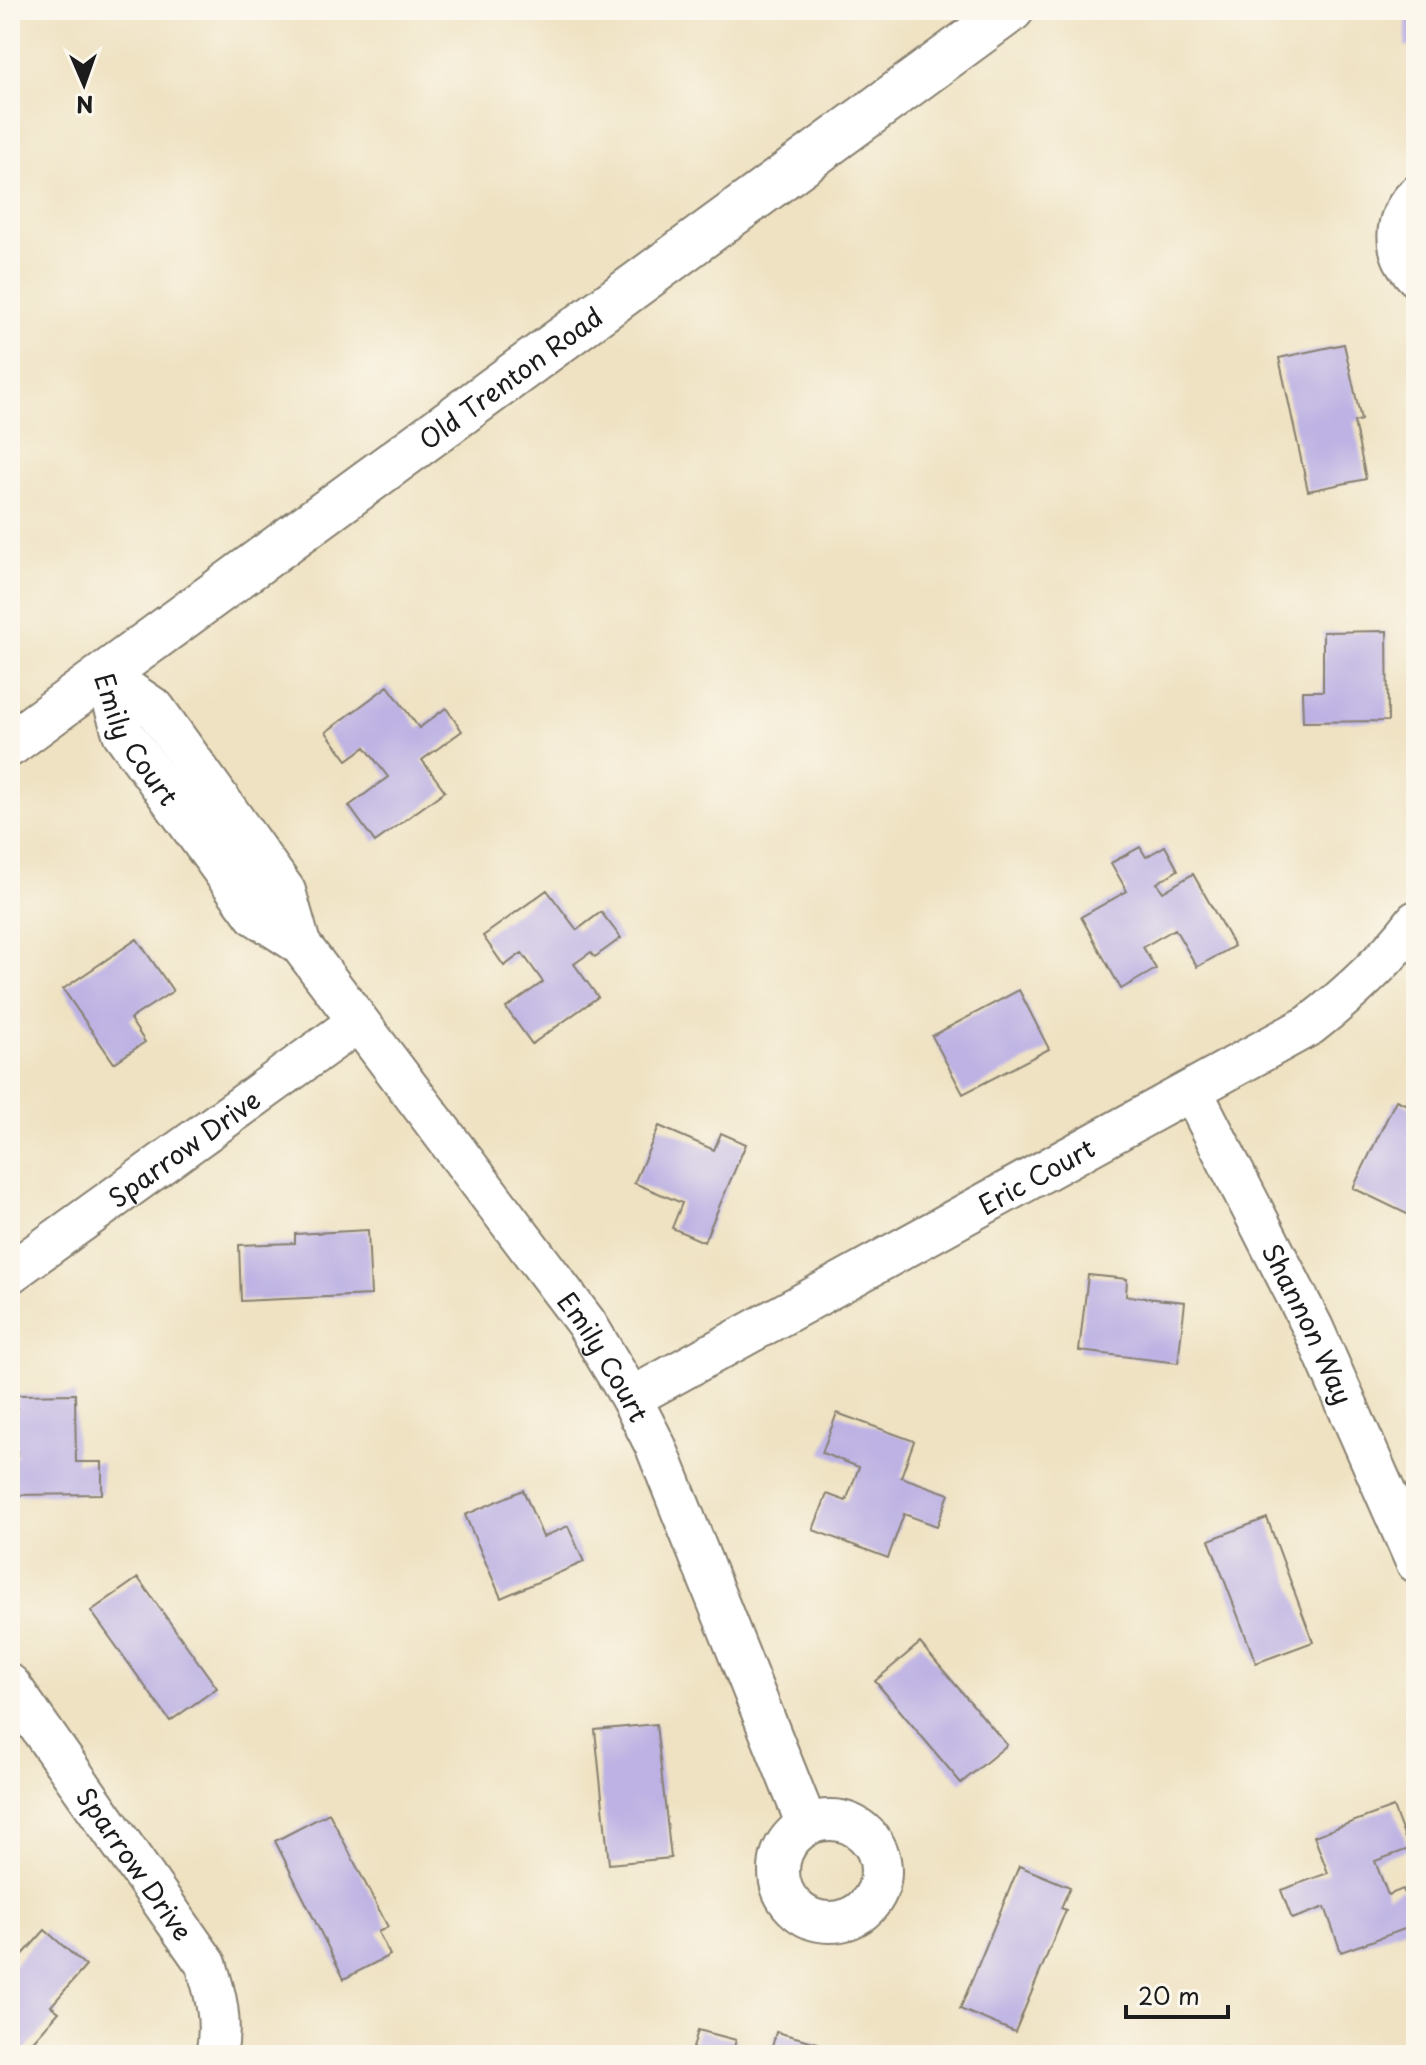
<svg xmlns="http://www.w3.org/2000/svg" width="1426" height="2065" font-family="'Playpen Sans',sans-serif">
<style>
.building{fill:#bdb2e3}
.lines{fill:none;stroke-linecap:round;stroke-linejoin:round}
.minor-casing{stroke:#867f6f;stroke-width:44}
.secondary-casing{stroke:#867f6f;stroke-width:48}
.minor{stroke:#fff;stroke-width:40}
.secondary{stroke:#fff;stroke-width:44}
.labels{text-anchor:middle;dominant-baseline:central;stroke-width:7;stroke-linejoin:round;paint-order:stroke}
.street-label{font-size:26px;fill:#1c1c1c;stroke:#fbf7ec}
</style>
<rect width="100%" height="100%" fill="#fbf7ec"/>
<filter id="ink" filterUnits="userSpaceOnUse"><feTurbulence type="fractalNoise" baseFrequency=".0125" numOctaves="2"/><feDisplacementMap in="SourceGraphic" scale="16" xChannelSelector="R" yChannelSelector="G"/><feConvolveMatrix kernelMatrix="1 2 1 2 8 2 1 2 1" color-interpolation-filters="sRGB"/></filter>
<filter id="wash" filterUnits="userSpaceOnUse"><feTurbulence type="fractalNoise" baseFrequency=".006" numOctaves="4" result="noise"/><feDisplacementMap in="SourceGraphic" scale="32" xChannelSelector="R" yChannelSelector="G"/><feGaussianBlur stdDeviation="1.8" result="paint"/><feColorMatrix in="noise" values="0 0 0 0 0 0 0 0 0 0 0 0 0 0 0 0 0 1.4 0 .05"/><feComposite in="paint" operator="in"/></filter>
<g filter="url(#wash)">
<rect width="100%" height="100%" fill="#efe2c2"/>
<g id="blocks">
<path class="building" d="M 1407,10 L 1416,10 L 1416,47 L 1405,47 Z
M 1344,344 L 1361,420 L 1354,422 L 1366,479 L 1308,491 L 1279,358 Z
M 1387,631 L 1388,721 L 1303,722 L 1302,691 L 1323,691 L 1323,632 Z
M 388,686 L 419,728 L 446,708 L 462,731 L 422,760 L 445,791 L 375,842 L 349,806 L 388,777 L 365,747 L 347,760 L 326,732 Z
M 1165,846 L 1178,870 L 1157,883 L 1163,892 L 1193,874 L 1234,946 L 1197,967 L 1175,929 L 1143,947 L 1156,969 L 1121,989 L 1081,917 L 1127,891 L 1111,863 L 1140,847 L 1146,857 Z
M 547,890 L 577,930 L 601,912 L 621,938 L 595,957 L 591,952 L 574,964 L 598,997 L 532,1044 L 506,1008 L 543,982 L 522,953 L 504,966 L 483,936 Z
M 137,939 L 173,991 L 130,1019 L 145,1042 L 114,1063 L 63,989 Z
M 1019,990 L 1049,1049 L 963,1094 L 932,1036 Z
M 1396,1100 L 1416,1109 L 1416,1206 L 1411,1216 L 1353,1188 Z
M 659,1126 L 714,1150 L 721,1133 L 746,1144 L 704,1242 L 672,1228 L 682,1203 L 634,1183 Z
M 368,1230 L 371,1295 L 241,1301 L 239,1245 L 295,1243 L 295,1234 Z
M 1088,1275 L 1127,1279 L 1126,1296 L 1185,1302 L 1178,1363 L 1079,1351 Z
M 75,1394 L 76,1462 L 102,1462 L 102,1494 L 10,1495 L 10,1457 L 17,1457 L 17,1395 Z
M 837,1413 L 914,1441 L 901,1477 L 949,1494 L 937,1526 L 904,1514 L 888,1558 L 813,1530 L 827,1494 L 846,1501 L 859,1467 L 822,1453 Z
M 523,1490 L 543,1537 L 568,1526 L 584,1562 L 501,1598 L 465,1515 Z
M 1267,1518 L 1313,1642 L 1256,1663 L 1209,1540 Z
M 138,1578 L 217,1688 L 170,1721 L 91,1611 Z
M 920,1643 L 1007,1745 L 961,1783 L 875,1681 Z
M 656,1724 L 671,1858 L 609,1864 L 595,1730 Z
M 1393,1807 L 1409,1849 L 1375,1861 L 1388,1895 L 1403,1889 L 1416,1925 L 1341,1952 L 1325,1907 L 1292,1919 L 1281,1890 L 1328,1873 L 1314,1836 Z
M 329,1813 L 388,1927 L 378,1932 L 390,1955 L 344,1979 L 275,1841 Z
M 1019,1866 L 1070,1887 L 1061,1908 L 1066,1910 L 1015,2032 L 960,2009 Z
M 45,1930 L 86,1966 L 51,2006 L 59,2012 L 21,2055 L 10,2055 L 10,1969 Z
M 698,2030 L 736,2040 L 732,2055 L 691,2055 Z
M 776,2032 L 818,2043 L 815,2055 L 770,2055 Z"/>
</g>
</g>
<g filter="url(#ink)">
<use href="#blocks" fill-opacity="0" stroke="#867f6f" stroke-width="2"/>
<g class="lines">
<g class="minor-casing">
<g id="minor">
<path d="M 1416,196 C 1393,220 1392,251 1416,276"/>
<path id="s1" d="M 105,675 L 155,709 L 285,891 L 300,944 L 586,1323 L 631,1398 L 656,1447 L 807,1825"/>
<path id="s2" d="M 105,675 L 123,733 L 255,915 L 300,944"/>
<path id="s3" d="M 1192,1091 L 1313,1328 L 1416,1562"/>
<path id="s4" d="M 10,1273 L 358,1022"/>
<path id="s5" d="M 631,1398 L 1310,1025 C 1350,994 1385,962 1416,921"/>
<path id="s6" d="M 10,1685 L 206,1964 C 216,1995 223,2023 216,2055"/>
<circle cx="830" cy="1871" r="51"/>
</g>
</g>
<g class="secondary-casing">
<g id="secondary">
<path id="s7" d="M 10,744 L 1011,10"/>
</g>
</g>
<use href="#minor" class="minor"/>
<use href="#secondary" class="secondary"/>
</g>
</g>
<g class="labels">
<g class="street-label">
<text stroke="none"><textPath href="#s7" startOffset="620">Old Trenton Road</textPath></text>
<text stroke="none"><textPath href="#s2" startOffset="72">Emily Court</textPath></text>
<text stroke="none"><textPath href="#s4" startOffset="214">Sparrow Drive</textPath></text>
<text stroke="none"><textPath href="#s5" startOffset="462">Eric Court</textPath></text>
<text stroke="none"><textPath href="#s3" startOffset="260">Shannon Way</textPath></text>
<text stroke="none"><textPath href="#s1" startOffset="852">Emily Court</textPath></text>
<text stroke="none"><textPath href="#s6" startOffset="218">Sparrow Drive</textPath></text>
</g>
</g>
<rect width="1426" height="2065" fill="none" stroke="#fbf7ec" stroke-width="40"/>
<g transform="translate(84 84) rotate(178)" stroke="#fbf7ec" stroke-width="6" paint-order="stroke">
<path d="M0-6L14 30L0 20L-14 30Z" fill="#1c1c1c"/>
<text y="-12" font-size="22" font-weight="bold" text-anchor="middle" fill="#1c1c1c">N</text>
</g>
<path d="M1126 2005v12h102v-12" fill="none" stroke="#1c1c1c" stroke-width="4"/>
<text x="1138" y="2005" font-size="24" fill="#1c1c1c" stroke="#fbf7ec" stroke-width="6" paint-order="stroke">20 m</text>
</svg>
